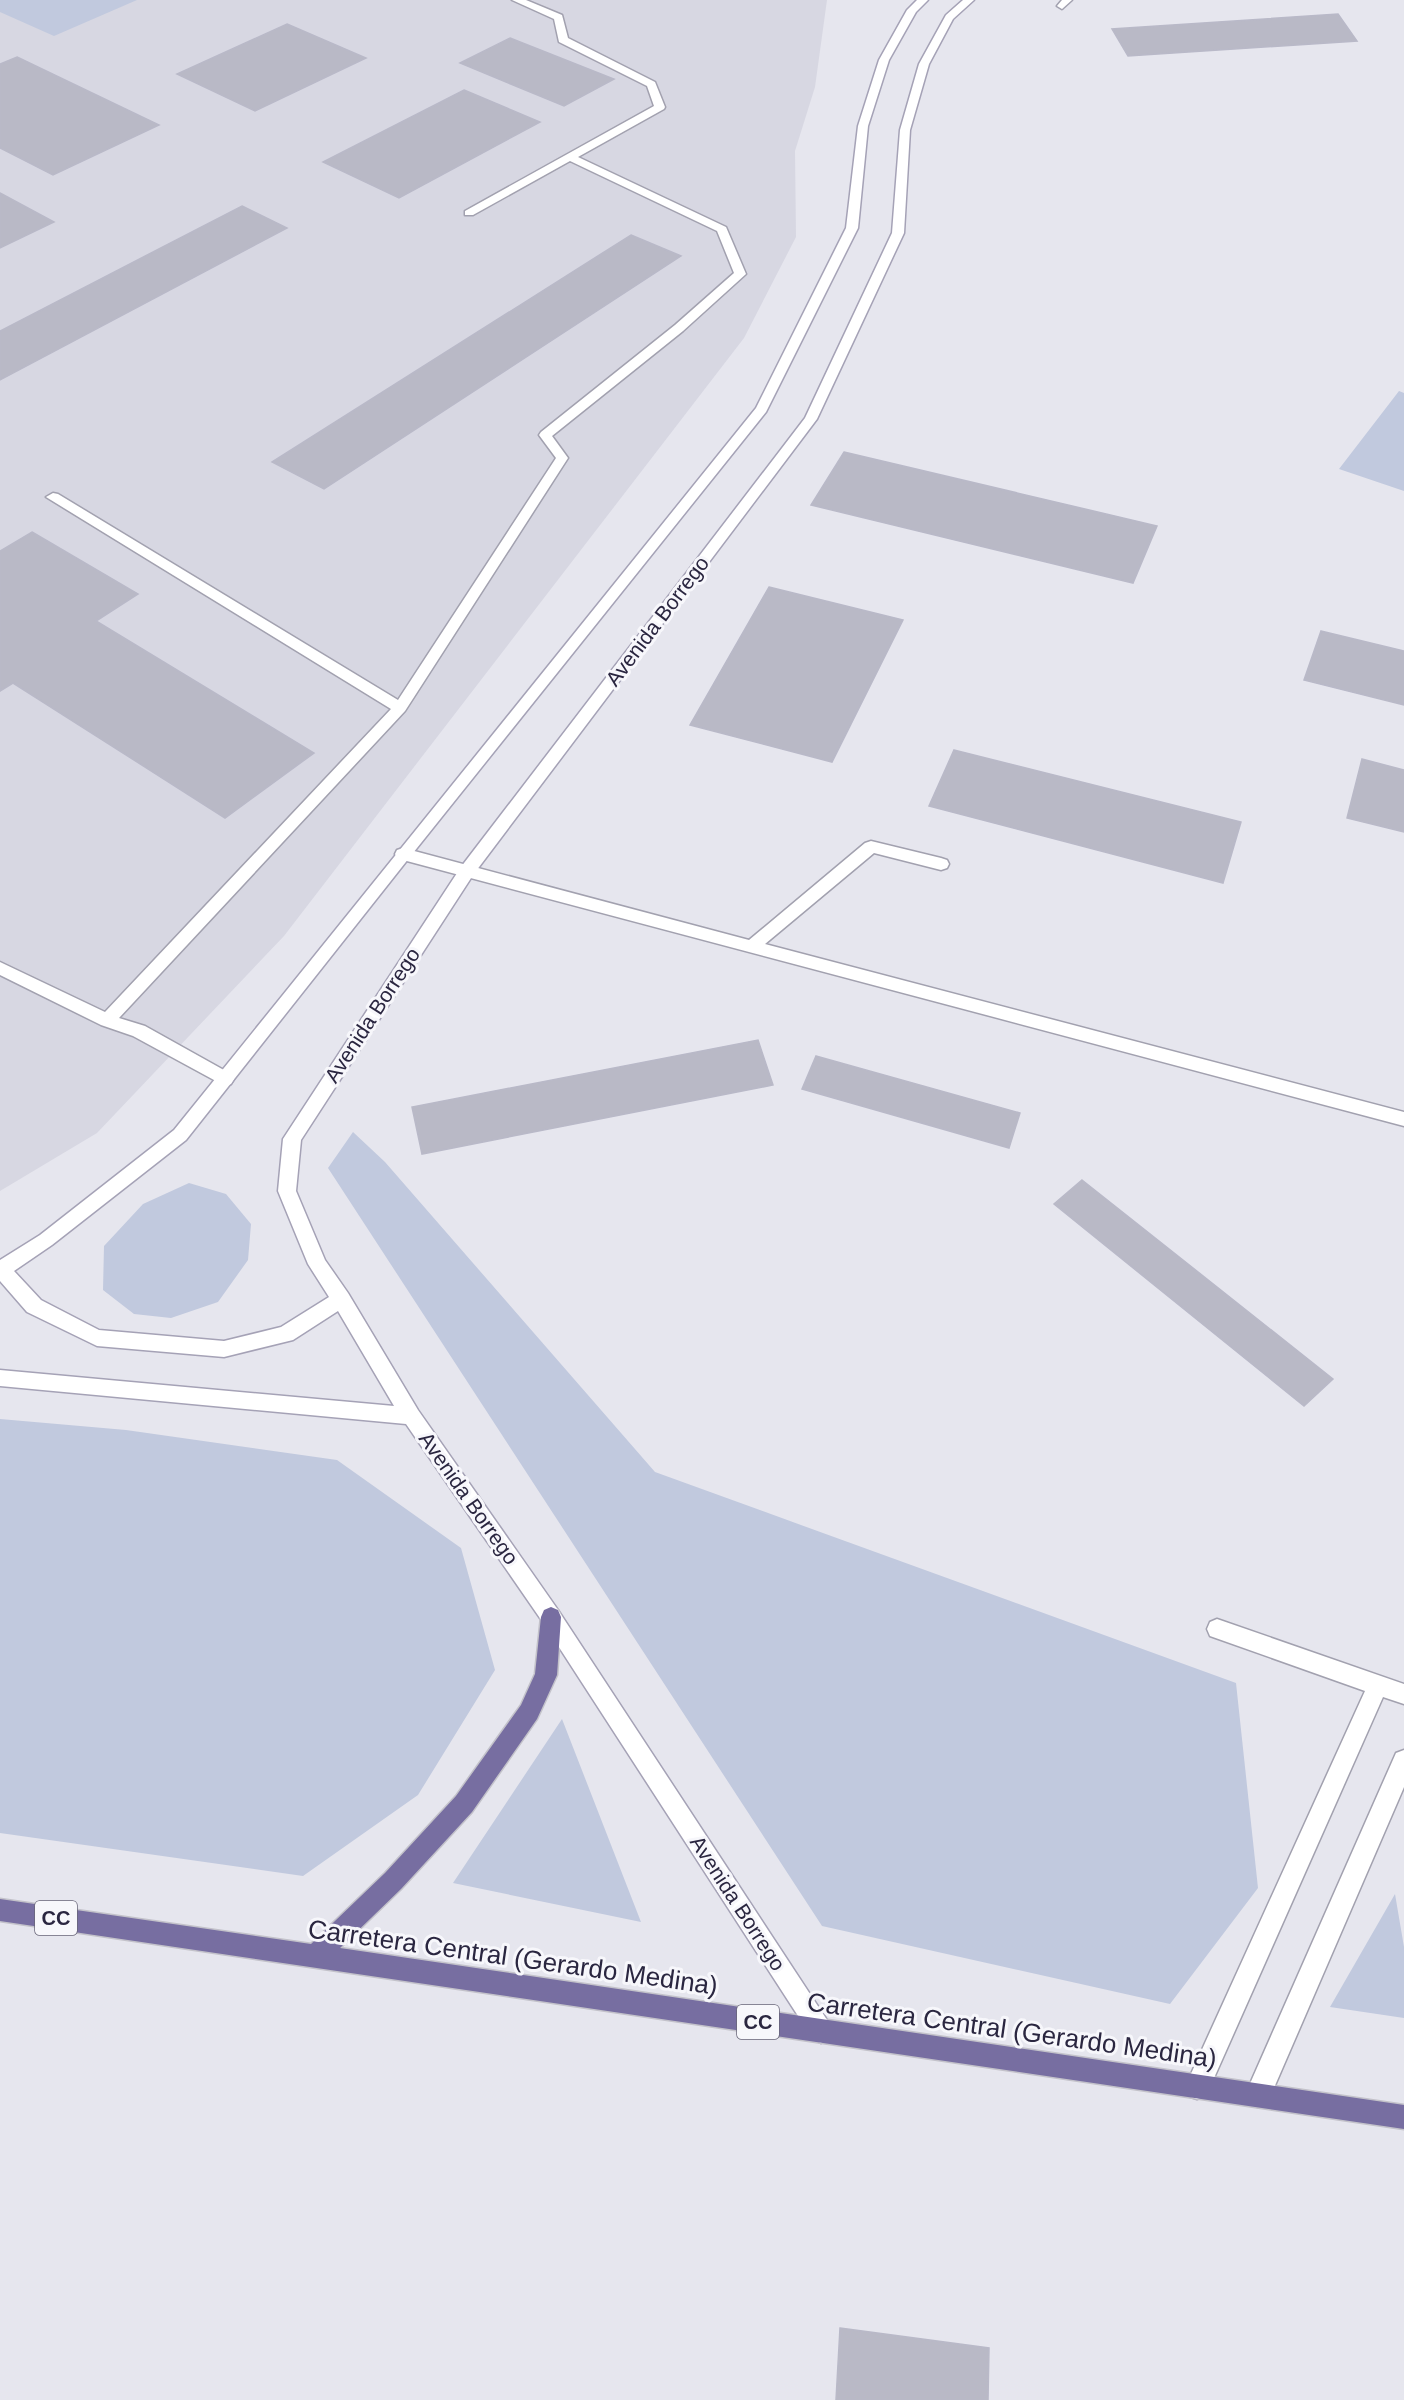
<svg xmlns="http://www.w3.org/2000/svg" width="1404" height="2400" font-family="Arial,sans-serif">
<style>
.built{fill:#d7d7e2}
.green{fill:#c1c9de}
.building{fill:#b9b9c6;stroke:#b9b9c8;stroke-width:1.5}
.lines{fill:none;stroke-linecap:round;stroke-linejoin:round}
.lane-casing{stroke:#a2a1af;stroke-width:3}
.secondary-casing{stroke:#a5a2b6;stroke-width:3}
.primary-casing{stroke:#c3c2ca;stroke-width:3}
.lane{fill:#fff;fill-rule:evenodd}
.secondary{fill:#fff;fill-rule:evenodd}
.primary{fill:#776ea1;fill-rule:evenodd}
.labels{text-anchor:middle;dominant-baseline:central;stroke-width:6;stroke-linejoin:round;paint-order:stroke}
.shield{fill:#f7f7fb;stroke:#686578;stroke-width:1.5}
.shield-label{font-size:20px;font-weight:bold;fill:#2a2640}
.street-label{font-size:21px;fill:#2a2640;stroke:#f7f7fb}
.near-street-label{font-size:26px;fill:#2a2640;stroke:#f7f7fb}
</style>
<rect width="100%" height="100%" fill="#e6e6ee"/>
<path class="built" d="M 0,0 L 827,0 L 815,87 L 795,151 L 796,237 L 744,338 L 284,936 L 97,1133 L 0,1191 Z"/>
<path class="green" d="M 0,0 L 137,0 L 54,36 L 0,12 Z
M 1399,391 L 1404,393 L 1404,491 L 1339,469 Z
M 353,1132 L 385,1162 L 655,1472 L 1236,1683 L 1258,1888 L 1170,2004 L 822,1926 L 328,1168 Z
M 189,1183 L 226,1194 L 251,1224 L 248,1260 L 218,1302 L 171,1318 L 134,1314 L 103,1290 L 104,1246 L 143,1204 Z
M 0,1419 L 126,1430 L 337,1460 L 461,1548 L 495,1670 L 418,1795 L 303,1876 L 0,1833 Z
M 562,1719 L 641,1922 L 453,1883 Z
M 1395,1894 L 1404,1947 L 1404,2018 L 1330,2007 Z"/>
<path class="building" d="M 1338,14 L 1357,41 L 1128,56 L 1112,29 Z
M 287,24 L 366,58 L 255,111 L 177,74 Z
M 510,38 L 614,79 L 564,106 L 460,63 Z
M 17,57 L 159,125 L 53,175 L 0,148 L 0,64 Z
M 464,90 L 540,122 L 399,198 L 323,162 Z
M 0,193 L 54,222 L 0,248 Z
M 242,206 L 287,228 L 0,380 L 0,331 Z
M 631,235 L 681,256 L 324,489 L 272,462 Z
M 844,452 L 1157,526 L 1133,583 L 811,505 Z
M 32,532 L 138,594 L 96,621 L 314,753 L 225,818 L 13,683 L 0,691 L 0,551 Z
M 769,587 L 903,620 L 832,762 L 690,725 Z
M 1321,631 L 1404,651 L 1404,705 L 1304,680 Z
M 954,750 L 1241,822 L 1223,883 L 929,806 Z
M 1362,759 L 1404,770 L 1404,832 L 1347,818 Z
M 758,1040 L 773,1085 L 422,1154 L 412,1107 Z
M 816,1056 L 1020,1113 L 1009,1148 L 802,1089 Z
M 1082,1180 L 1333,1379 L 1304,1406 L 1054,1204 Z
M 840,2328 L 989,2348 L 988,2400 L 836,2400 Z"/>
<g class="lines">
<g class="lane-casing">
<path id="lane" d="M 512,0 L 526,0 L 562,15 L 568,38 L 655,82 L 665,107 L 664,109 L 578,157 L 726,227 L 746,274 L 683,331 L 552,436 L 568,458 L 405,711 L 119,1018 L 145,1026 L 231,1074 L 234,1079 L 231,1084 L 225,1086 L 133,1036 L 101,1025 L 0,975 L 0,962 L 105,1012 L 391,709 L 46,497 L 53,493 L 58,494 L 398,700 L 556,458 L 539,435 L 541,432 L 675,325 L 734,273 L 717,231 L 570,161 L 473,215 L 465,215 L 465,211 L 654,106 L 647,86 L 559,42 L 554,19 Z
M 1062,0 L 1072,0 L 1062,9 L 1057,6 Z
M 871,841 L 941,858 L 947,860 L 949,864 L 947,868 L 941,870 L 874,853 L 765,944 L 1404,1112 L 1404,1126 L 403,860 L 397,858 L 395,854 L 397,850 L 403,848 L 749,940 L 865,843 Z
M 1217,1619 L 1404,1684 L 1404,1704 L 1383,1697 L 1206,2096 L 1197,2099 L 1188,2096 L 1185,2087 L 1365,1691 L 1210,1636 L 1207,1629 L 1210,1622 Z
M 1404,1750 L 1404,1787 L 1267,2104 L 1258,2107 L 1249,2104 L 1246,2095 L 1249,2086 L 1396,1753 Z"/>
</g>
<g class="secondary-casing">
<path id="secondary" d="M 917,0 L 928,0 L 916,12 L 889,60 L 868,126 L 858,228 L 766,412 L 409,858 L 186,1140 L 52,1245 L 14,1271 L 41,1300 L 99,1330 L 224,1341 L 281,1327 L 329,1297 L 308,1264 L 278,1191 L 283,1139 L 461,867 L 805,418 L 892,233 L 900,130 L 919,64 L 946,15 L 963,0 L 974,0 L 953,19 L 929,64 L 910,130 L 904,233 L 817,419 L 473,875 L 301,1140 L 296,1191 L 325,1260 L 348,1293 L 418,1410 L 558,1610 L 829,2023 L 833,2031 L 829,2039 L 821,2043 L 813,2039 L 544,1624 L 406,1424 L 0,1386 L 0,1370 L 394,1406 L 338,1311 L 293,1340 L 224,1357 L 97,1346 L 27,1312 L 0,1281 L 0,1260 L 40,1235 L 174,1130 L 756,408 L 846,228 L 858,126 L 879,60 L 907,10 Z"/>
</g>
<g class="primary-casing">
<path id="primary" d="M 551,1607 L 558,1610 L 561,1617 L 557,1675 L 537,1719 L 472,1812 L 401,1889 L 340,1948 L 1404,2105 L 1404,2129 L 0,1921 L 0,1899 L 311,1944 L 385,1873 L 456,1796 L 521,1705 L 535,1674 L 541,1617 L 544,1610 Z"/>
</g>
<use href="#lane" class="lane"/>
<use href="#secondary" class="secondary"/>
<use href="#primary" class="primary"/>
</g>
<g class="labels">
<g class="shield">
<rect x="35" y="1901" width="42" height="34" rx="4.5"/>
<rect x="737" y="2005" width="42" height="34" rx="4.5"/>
</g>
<g class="shield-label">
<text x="56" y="1918">CC</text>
<text x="758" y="2022">CC</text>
</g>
<g class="street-label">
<text transform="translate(657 621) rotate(-53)">Avenida Borrego</text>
<text transform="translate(372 1015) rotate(-57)">Avenida Borrego</text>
<text transform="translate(469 1498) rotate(55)">Avenida Borrego</text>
<text transform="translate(738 1903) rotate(57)">Avenida Borrego</text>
</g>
<g class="near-street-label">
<text transform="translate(513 1957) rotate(8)">Carretera Central (Gerardo Medina)</text>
<text transform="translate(1012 2030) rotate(8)">Carretera Central (Gerardo Medina)</text>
</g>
</g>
</svg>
